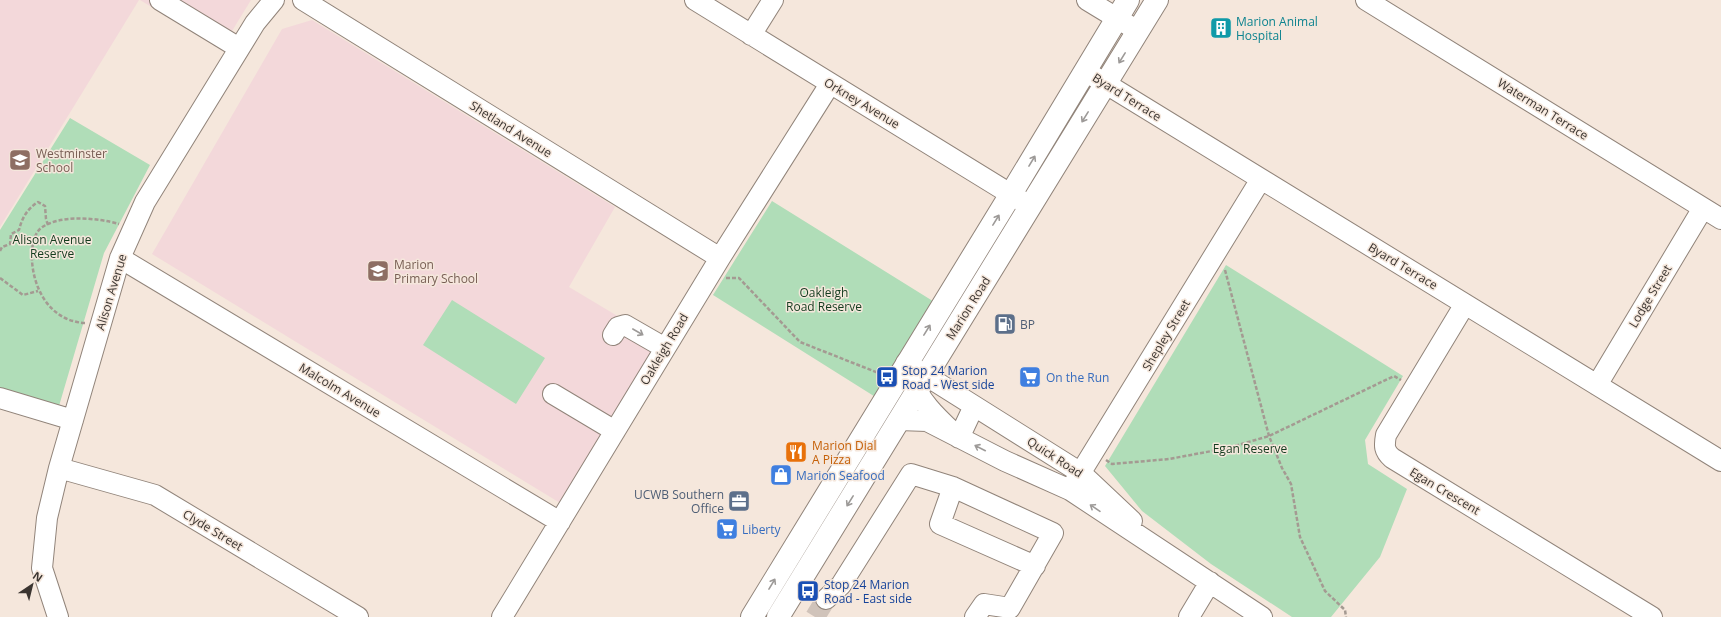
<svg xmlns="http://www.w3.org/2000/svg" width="1721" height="617" font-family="'Open Sans',sans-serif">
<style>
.education{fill:#f3d8da}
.green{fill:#b0ddb8}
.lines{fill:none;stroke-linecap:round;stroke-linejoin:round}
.minor-tunnel{stroke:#d0c3ba;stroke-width:20;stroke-dasharray:20 10;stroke-linecap:butt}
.minor-casing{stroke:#91847a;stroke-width:22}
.major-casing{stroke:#91847a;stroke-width:24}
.path{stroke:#a49a92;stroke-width:2.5;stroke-dasharray:4 2;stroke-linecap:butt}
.minor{stroke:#fff;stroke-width:20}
.major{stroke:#fff;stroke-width:22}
.oneway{stroke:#9d9a98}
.labels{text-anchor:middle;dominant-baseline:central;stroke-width:3;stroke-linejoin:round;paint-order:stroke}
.culture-label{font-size:12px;fill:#0d838f;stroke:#f5e7dc;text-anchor:start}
.street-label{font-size:12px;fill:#3b3531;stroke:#f5e7dc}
.education-label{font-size:12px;fill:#785e54;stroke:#f5e7dc;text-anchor:start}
.park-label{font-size:12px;fill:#143c1f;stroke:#f5e7dc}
.service-label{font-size:12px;fill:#4e5e75;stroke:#f5e7dc;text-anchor:start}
.transit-label{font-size:12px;fill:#164399;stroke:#f5e7dc;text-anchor:start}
.shop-label{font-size:12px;fill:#366cbe;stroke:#f5e7dc;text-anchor:start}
.food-label{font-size:12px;fill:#c56008;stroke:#f5e7dc;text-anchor:start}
</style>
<rect width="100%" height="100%" fill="#f5e7dc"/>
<path class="education" d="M 0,0 L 139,0 L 0,227 Z
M 140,0 L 251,0 L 221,49 Z
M 312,20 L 615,207 L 569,287 L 666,345 L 565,506 L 152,254 L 282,29 Z"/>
<path class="green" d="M 70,118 L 150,165 L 104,253 L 59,406 L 0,389 L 0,230 Z
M 772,201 L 936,303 L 877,398 L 713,295 Z
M 1226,265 L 1403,376 L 1365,440 L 1368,464 L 1407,489 L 1380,557 L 1331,617 L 1292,617 L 1211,564 L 1142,511 L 1105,466 Z
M 452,300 L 545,358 L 516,404 L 423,345 Z"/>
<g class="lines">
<path class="minor-tunnel" d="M 815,617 L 826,599"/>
<g class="minor-casing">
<path id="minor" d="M 160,0 L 239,48
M 303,0 L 720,258
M 695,0 L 1025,203
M 1087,0 L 1138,31
M 1366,0 L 1721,219
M 751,35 L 773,0
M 1085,71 L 1721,461
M 120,258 L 560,522
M 1465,304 L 1386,435 C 1384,446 1384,451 1392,458 L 1652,617
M 613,335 L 618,327 L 625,325 L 665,348
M 906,363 L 1081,473 L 1132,521
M 911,377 C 920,403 939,419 959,438 L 974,406
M 1597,385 L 1703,208
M 553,394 L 615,431
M 0,398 L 73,420
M 899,420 L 927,421 L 1005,461 L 1070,490 L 1262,617
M 59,468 L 155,495 L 358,617
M 953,487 L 940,524 L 1035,566
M 1070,490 L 1261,179
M 826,599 L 841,585 L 911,474 L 953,487 L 1053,533 L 1010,608 L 984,604 L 975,617
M 58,617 L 42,568 L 47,518 L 59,468 L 120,258 L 145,202 L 255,23 L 274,0
M 502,617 L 720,258 L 830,84
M 1189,617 L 1210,582"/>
</g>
<g class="major-casing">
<path id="major" d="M 752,617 L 1011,194 L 1128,0
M 778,617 L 1157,0"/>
</g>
<path class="path" d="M 0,251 L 2,247 L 10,244 L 11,234 L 19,230 C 22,218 27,209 38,202 L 45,206 L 46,219 L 48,225
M 1225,270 L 1269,436 L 1282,468 L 1291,484 L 1300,537 L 1325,591 L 1345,610 L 1346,617
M 0,278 L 23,295 L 38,291
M 726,278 L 739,278 L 800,342 L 881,374
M 85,323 C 47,321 30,283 32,250 C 33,242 35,233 41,228 C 60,214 98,218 119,224
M 1106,460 L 1112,464 L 1169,459 L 1228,448 L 1269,436 L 1394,376 L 1401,380"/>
<use href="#minor" class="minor"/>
<use href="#major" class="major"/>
</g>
<defs><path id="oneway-shaft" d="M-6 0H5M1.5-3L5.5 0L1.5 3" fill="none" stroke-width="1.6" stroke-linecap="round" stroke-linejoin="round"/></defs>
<g class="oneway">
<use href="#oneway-shaft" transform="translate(1122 58) rotate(122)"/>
<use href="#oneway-shaft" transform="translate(1085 117) rotate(122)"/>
<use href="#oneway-shaft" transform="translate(1032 161) rotate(-59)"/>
<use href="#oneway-shaft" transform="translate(996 220) rotate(-58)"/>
<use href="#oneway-shaft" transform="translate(927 330) rotate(-58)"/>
<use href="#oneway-shaft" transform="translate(638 332) rotate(30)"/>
<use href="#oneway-shaft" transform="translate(980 448) rotate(-153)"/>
<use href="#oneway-shaft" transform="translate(850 501) rotate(122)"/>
<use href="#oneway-shaft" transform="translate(1095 508) rotate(-146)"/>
<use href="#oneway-shaft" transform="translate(772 584) rotate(-59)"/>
</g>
<defs>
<g id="building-square" transform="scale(1.15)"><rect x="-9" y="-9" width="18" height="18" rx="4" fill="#0f9aa8" stroke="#f5e7dc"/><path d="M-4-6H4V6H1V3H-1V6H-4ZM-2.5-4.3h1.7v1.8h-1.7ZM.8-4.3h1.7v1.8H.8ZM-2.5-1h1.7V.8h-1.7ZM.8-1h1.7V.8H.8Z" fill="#fff"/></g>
<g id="school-square" transform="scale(1.15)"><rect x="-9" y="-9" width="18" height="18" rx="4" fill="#8d6e63" stroke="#f5e7dc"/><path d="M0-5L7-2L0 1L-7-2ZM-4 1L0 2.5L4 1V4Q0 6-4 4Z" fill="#fff"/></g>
<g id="fuel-square" transform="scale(1.15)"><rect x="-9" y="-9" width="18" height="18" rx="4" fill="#5c6f8a" stroke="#f5e7dc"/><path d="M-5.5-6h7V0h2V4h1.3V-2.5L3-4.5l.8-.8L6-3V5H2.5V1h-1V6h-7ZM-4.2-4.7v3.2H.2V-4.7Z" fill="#fff"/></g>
<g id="bus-square" transform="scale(1.15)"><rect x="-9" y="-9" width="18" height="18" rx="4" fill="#1a4fb4" stroke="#f5e7dc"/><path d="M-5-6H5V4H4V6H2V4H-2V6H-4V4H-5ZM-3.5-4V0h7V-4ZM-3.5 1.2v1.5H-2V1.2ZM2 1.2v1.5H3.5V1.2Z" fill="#fff"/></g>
<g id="supermarket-square" transform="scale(1.15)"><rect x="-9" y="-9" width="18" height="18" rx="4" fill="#3f7fe0" stroke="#f5e7dc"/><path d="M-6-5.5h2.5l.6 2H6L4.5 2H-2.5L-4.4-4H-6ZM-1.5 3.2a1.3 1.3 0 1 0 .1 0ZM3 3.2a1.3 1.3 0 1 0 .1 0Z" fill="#fff"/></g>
<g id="restaurant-square" transform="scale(1.15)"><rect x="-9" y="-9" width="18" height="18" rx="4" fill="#e8710a" stroke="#f5e7dc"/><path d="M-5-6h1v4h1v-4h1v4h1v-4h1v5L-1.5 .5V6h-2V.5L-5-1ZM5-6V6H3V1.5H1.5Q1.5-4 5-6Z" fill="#fff"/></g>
<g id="shop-square" transform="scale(1.15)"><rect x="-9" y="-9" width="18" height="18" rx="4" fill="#3f7fe0" stroke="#f5e7dc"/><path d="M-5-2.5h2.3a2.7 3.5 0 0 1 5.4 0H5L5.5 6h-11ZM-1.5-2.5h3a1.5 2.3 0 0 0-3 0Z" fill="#fff"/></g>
<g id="office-square" transform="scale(1.15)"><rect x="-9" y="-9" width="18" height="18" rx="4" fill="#5c6f8a" stroke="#f5e7dc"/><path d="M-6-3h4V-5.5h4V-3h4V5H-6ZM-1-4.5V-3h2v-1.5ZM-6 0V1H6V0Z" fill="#fff"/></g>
</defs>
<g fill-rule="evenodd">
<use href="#building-square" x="1221" y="28"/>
<use href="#school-square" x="20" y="160"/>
<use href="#school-square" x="378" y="271"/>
<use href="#fuel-square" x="1005" y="324"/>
<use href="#bus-square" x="887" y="377"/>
<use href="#supermarket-square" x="1030" y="377"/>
<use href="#restaurant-square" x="796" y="452"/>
<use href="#shop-square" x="781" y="475"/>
<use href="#office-square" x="739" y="501"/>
<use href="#supermarket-square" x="727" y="529"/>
<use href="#bus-square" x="808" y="591"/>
</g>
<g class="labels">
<g class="culture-label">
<text x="1236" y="21">Marion Animal<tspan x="1236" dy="14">Hospital</tspan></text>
</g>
<g class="street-label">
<text transform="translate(1127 97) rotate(32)">Byard Terrace</text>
<text transform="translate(862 103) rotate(31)">Orkney Avenue</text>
<text transform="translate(1543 109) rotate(32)">Waterman Terrace</text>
<text transform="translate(511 129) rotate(32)">Shetland Avenue</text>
<text transform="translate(1403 266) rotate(31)">Byard Terrace</text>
<text transform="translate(111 292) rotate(-73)">Alison Avenue</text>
<text transform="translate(1650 296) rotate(-59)">Lodge Street</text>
<text transform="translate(968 308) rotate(-58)">Marion Road</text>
<text transform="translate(1166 335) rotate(-59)">Shepley Street</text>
<text transform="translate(664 349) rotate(-59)">Oakleigh Road</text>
<text transform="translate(340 390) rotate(31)">Malcolm Avenue</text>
<text transform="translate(1055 457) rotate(33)">Quick Road</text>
<text transform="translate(1445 491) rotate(31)">Egan Crescent</text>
<text transform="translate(213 530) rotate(31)">Clyde Street</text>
</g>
<g class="education-label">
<text x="36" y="153">Westminster<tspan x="36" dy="14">School</tspan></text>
<text x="394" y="264">Marion<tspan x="394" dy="14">Primary School</tspan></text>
</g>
<g class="park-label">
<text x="52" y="239">Alison Avenue<tspan x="52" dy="14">Reserve</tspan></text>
<text x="824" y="292">Oakleigh<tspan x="824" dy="14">Road Reserve</tspan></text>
<text x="1250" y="448">Egan Reserve</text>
</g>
<g class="service-label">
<text x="1020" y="324">BP</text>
<text x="724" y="494" text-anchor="end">UCWB Southern<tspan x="724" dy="14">Office</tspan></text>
</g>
<g class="transit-label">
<text x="902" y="370">Stop 24 Marion<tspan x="902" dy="14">Road - West side</tspan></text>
<text x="824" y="584">Stop 24 Marion<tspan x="824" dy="14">Road - East side</tspan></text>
</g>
<g class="shop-label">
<text x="1046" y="377">On the Run</text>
<text x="796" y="475">Marion Seafood</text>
<text x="742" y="529">Liberty</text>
</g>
<g class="food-label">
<text x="812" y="445">Marion Dial<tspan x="812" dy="14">A Pizza</tspan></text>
</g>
</g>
<g transform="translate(32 585) rotate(35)" stroke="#f5e7dc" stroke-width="3" paint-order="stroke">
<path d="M0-3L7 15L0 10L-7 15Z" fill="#3b3531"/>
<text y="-6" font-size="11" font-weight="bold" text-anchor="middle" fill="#3b3531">N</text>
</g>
</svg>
